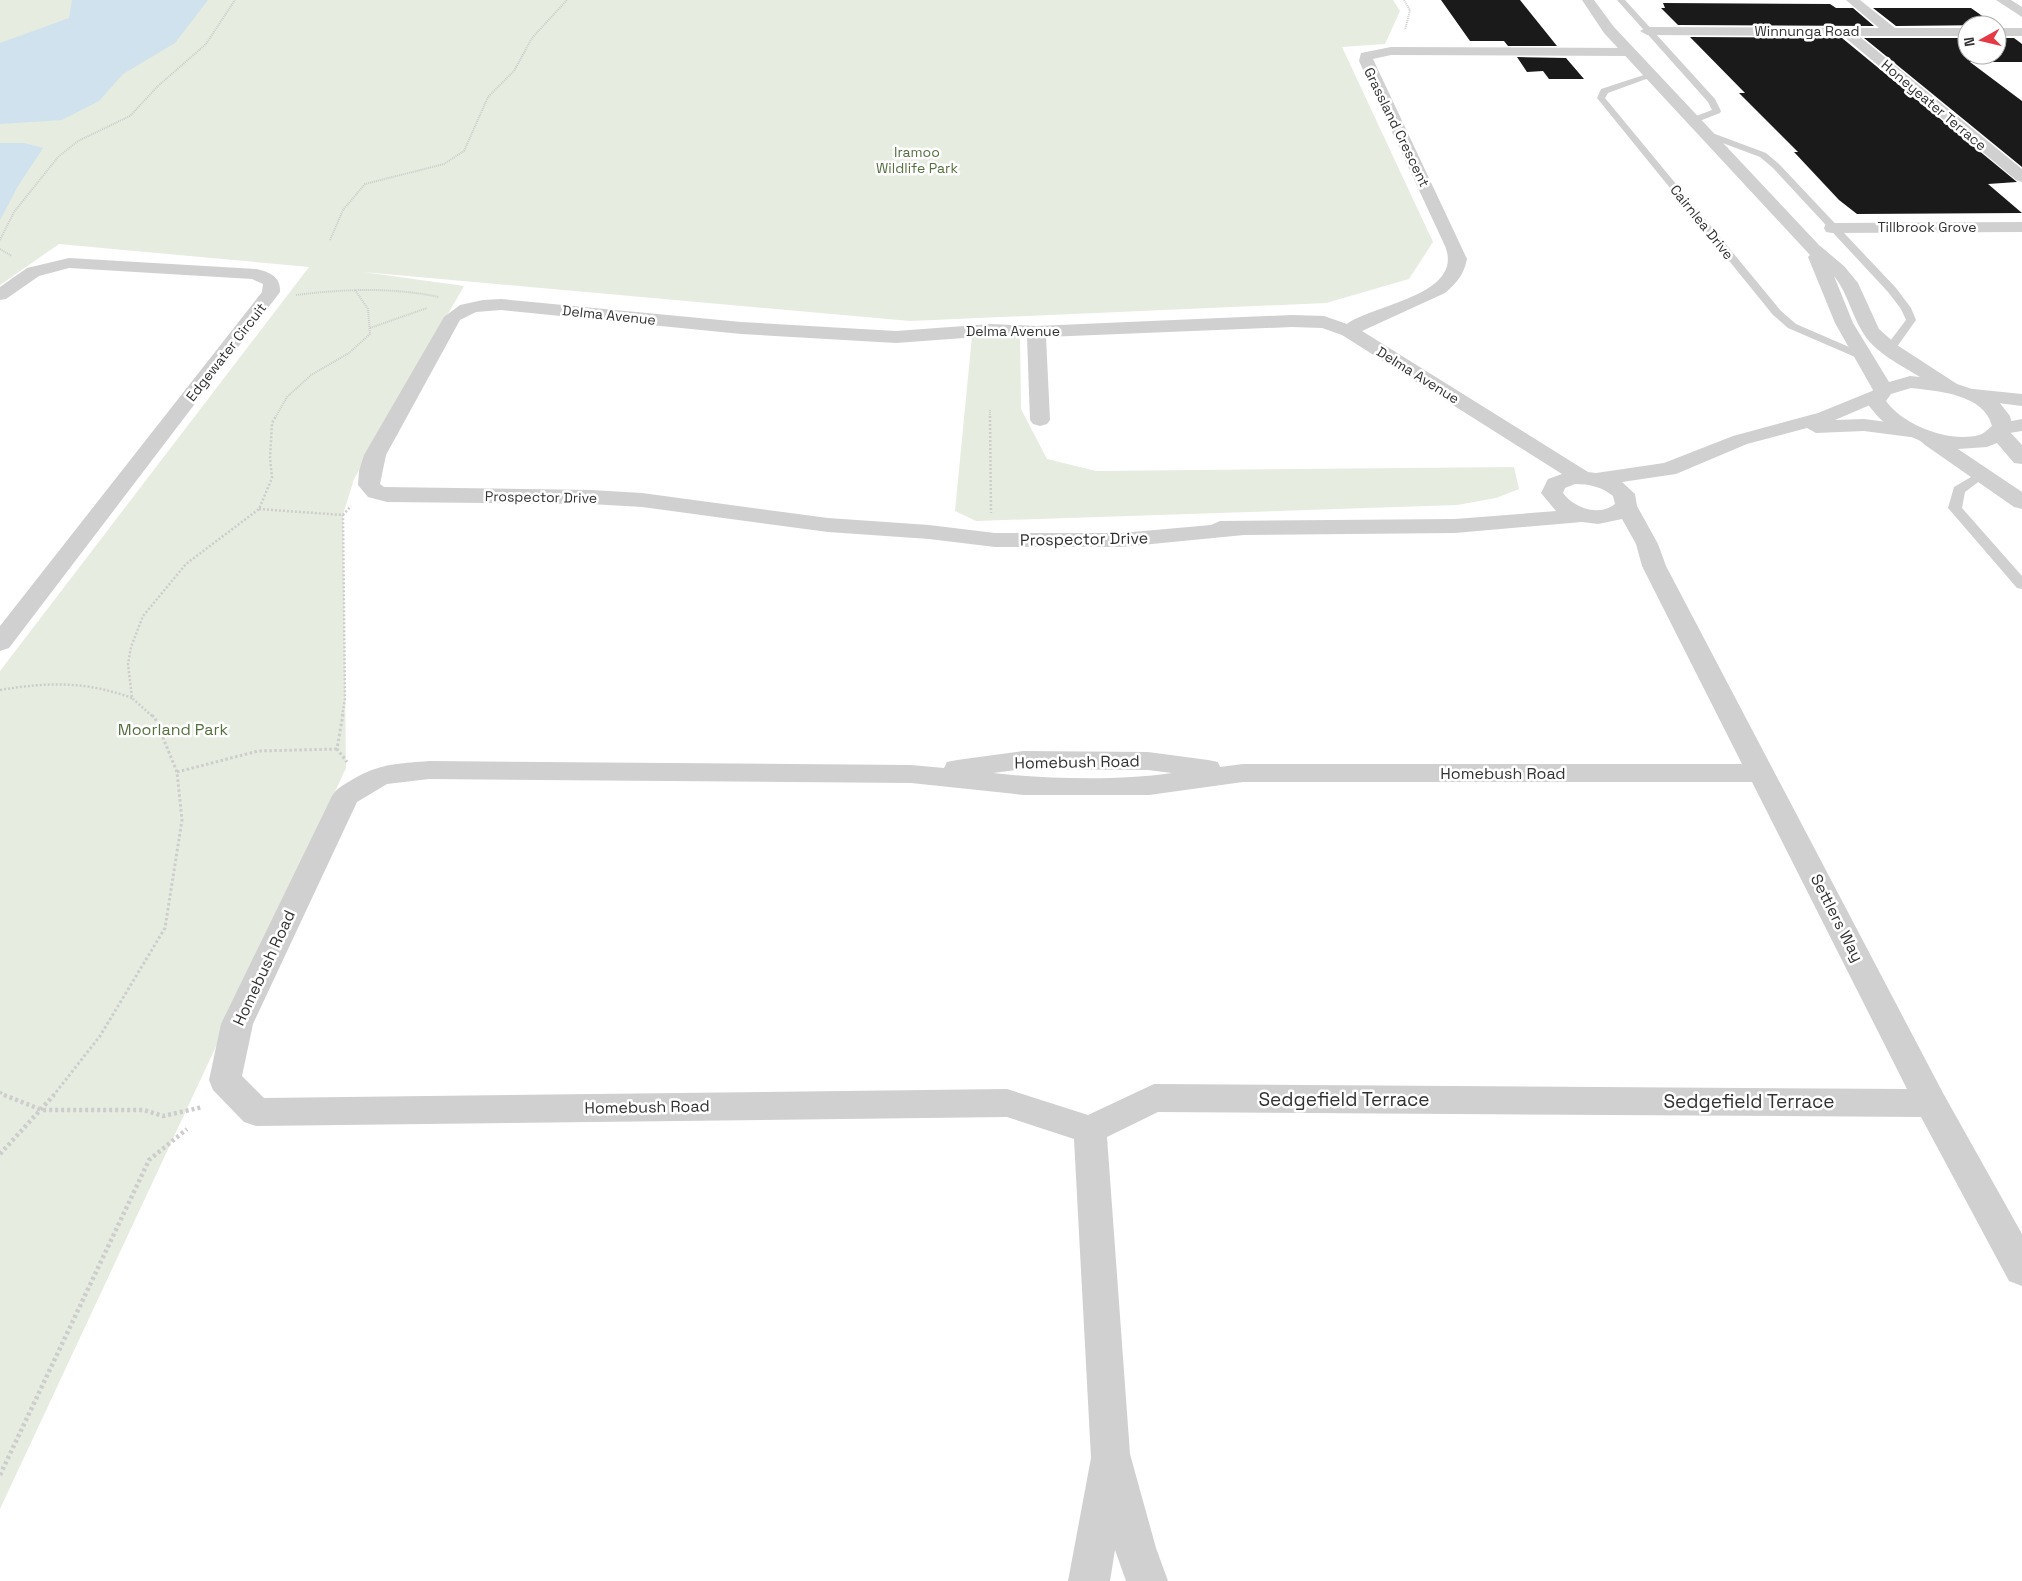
<svg xmlns="http://www.w3.org/2000/svg" width="2022" height="1581" font-family="'Space Grotesk',sans-serif">
<style>
.green{fill:#e6ecdf}
.water{fill:#cfe2ee}
.building{fill:#1a1a1a}
.lines{fill:none;stroke-linecap:round;stroke-linejoin:round}
.path-far3{stroke:#cdcdcd;stroke-width:2;stroke-dasharray:1 1;stroke-linecap:butt}
.path-far2{stroke:#cdcdcd;stroke-width:2.5;stroke-dasharray:2 2;stroke-linecap:butt}
.path-far1{stroke:#cdcdcd;stroke-width:3;stroke-dasharray:2.5 2.5;stroke-linecap:butt}
.path{stroke:#cdcdcd;stroke-width:4.5;stroke-dasharray:3 3;stroke-linecap:butt}
.service{fill:#d0d0d0;fill-rule:evenodd}
.minor{fill:#d0d0d0;fill-rule:evenodd}
.tertiary{fill:#d0d0d0;fill-rule:evenodd}
.labels{text-anchor:middle;dominant-baseline:central;stroke-width:5;stroke-linejoin:round;paint-order:stroke}
.far-street-label{font-size:14px;fill:#333;stroke:#fff}
.far-park-label{font-size:14px;fill:#56703f;stroke:#fff}
.street-label{font-size:16px;fill:#333;stroke:#fff}
.park-label{font-size:16px;fill:#56703f;stroke:#fff}
.near-street-label{font-size:19px;fill:#333;stroke:#fff}
</style>
<rect width="100%" height="100%" fill="#fff"/>
<path class="green" d="M 0,0 L 1393,0 L 1400,11 L 1385,44 L 1342,47 L 1433,242 L 1409,279 L 1326,303 L 910,321 L 363,272 L 464,286 L 354,479 L 343,515 L 346,768 L 0,1509 L 0,671 L 309,267 L 59,244 L 0,285 Z
M 972,336 L 1020,336 L 1021,409 L 1047,459 L 1096,471 L 1514,467 L 1519,489 L 1496,498 L 1457,505 L 976,521 L 955,511 Z"/>
<path class="water" d="M 72,0 L 208,0 L 175,43 L 123,74 L 99,101 L 62,120 L 0,124 L 0,43 L 69,18 Z
M 0,143 L 24,143 L 43,148 L 18,186 L 0,220 Z"/>
<path class="building" d="M 1441,0 L 1520,0 L 1557,46 L 1508,46 L 1504,41 L 1470,41 Z
M 1663,3 L 1830,4 L 1836,8 L 1853,8 L 1874,26 L 1678,25 L 1661,8 L 1665,8 Z
M 1873,8 L 1971,8 L 1995,25 L 1896,26 Z
M 1690,37 L 1842,38 L 2017,182 L 1988,184 L 2022,213 L 1857,214 L 1839,200 L 1794,152 L 1798,152 L 1739,93 L 1745,93 Z
M 1864,38 L 1967,38 L 1967,55 L 1997,55 L 1997,38 L 2014,38 L 2022,44 L 2022,62 L 1970,62 L 2022,101 L 2022,167 Z
M 1517,57 L 1566,58 L 1584,79 L 1549,79 L 1543,71 L 1527,72 Z"/>
<g class="lines">
<path class="path-far3" d="M 1404,0 L 1410,10 L 1405,30
M 0,240 L 14,212 L 58,157 L 78,141 L 130,116 L 158,86 L 206,44 L 235,0
M 330,240 L 343,210 L 365,184 L 444,164 L 464,151 L 488,97 L 514,71 L 532,38 L 567,0
M 0,249 L 12,256
M 296,295 C 344,289 391,287 439,297
M 370,328 L 427,308
M 990,410 L 990,418
M 275,418 L 287,397 L 311,375 L 349,353 L 370,334 L 368,309 L 355,290"/>
<path class="path-far2" d="M 990,416 L 991,513
M 259,509 L 343,515 L 351,506
M 0,690 C 49,682 85,681 132,698
M 152,716 L 132,698 L 128,664 L 131,647 L 143,616 L 186,564 L 259,509 L 272,478 L 270,458 L 272,423 L 276,416
M 342,716 L 345,699 L 343,515"/>
<path class="path-far1" d="M 343,714 L 337,749 L 347,762
M 177,772 L 258,751 L 337,749
M 0,1092 L 6,1096
M 53,1096 L 100,1036 L 165,928 L 182,820 L 177,772 L 155,718 L 151,714"/>
<path class="path" d="M 4,1095 L 42,1110 L 144,1110 L 163,1116 L 203,1107
M 0,1154 L 54,1095
M 0,1475 L 149,1160 L 187,1129"/>
<path class="service" d="M 1617,0 L 1625,0 L 1715,99 L 1721,111 L 1720,113 L 1697,122 L 1691,122 L 1691,118 L 1712,110 L 1708,102 Z
M 1650,73 L 1657,75 L 1608,93 L 1605,98 L 1781,311 L 1796,324 L 1870,356 L 1870,360 L 1862,360 L 1788,328 L 1773,315 L 1597,98 L 1601,89 Z
M 1707,131 L 1766,153 L 1779,164 L 1896,288 L 1911,308 L 1916,320 L 1894,351 L 1890,352 L 1884,349 L 1906,320 L 1901,309 L 1888,292 L 1773,168 L 1760,157 L 1704,136 L 1703,134 Z
M 1983,470 L 1989,474 L 1965,492 L 1962,508 L 2022,576 L 2022,589 L 2017,588 L 1948,508 L 1954,487 Z"/>
<path class="minor" d="M 1846,0 L 1860,0 L 1895,28 L 1967,28 L 1967,36 L 1859,36 L 2022,169 L 2022,182 L 2016,180 L 1843,36 L 1647,35 L 1640,31 L 1647,27 L 1879,28 Z
M 1996,0 L 2011,0 L 2022,7 L 2022,17 Z
M 1997,28 L 2022,28 L 2022,36 L 1997,36 Z
M 1391,47 L 1630,48 L 1637,52 L 1630,56 L 1391,55 L 1373,59 L 1467,259 C 1464,274 1457,283 1445,293 L 1362,331 L 1588,472 L 1596,473 L 1664,463 L 1733,436 L 1818,413 L 1877,389 L 1884,391 L 1887,395 L 1884,399 L 1835,420 L 1864,419 L 1910,425 L 1917,427 L 1920,431 L 1917,435 L 1910,437 L 1864,431 L 1816,433 L 1807,428 L 1747,444 L 1676,474 L 1622,482 L 1635,494 L 1637,506 L 1658,544 L 1666,566 L 1943,1093 L 2022,1234 L 2022,1286 L 2009,1281 L 1921,1117 L 1158,1112 L 1107,1137 L 1130,1454 L 1156,1548 L 1168,1581 L 1126,1581 L 1115,1550 L 1110,1581 L 1068,1581 L 1091,1458 L 1074,1139 L 1007,1117 L 256,1126 L 244,1122 L 213,1090 L 209,1080 L 221,1024 L 332,796 C 337,788 342,786 350,781 C 380,763 395,764 429,761 L 911,765 L 944,768 L 947,762 L 957,760 L 1023,751 L 1148,752 L 1208,760 L 1218,762 L 1220,767 L 1243,764 L 1742,764 L 1642,566 L 1636,544 L 1622,519 L 1598,524 L 1582,522 L 1455,533 L 1244,535 L 1121,547 L 995,547 L 929,539 L 828,532 L 642,507 L 591,504 L 387,502 L 368,497 L 358,485 L 359,471 L 364,455 L 444,317 L 460,305 L 483,300 L 501,299 L 741,322 L 896,331 L 991,324 L 1036,326 L 1292,315 L 1324,316 L 1347,324 C 1375,304 1465,295 1445,246 L 1359,61 L 1361,53 ZM 501,310 L 741,334 L 896,343 L 991,336 L 1027,337 L 1030,420 L 1033,424 L 1040,426 L 1047,424 L 1050,420 L 1046,337 L 1292,327 L 1322,328 L 1342,335 L 1562,474 L 1548,479 L 1541,493 L 1556,511 L 1455,519 L 1220,521 L 1211,525 L 1121,533 L 995,533 L 929,525 L 828,518 L 642,493 L 591,490 L 384,487 L 380,484 L 386,455 L 460,320 L 476,312 ZM 1575,484 C 1590,484 1602,487 1613,496 L 1615,504 C 1599,517 1574,508 1563,493 L 1565,488 ZM 1023,769 L 1148,770 L 1172,773 C 1118,781 1047,779 993,773 ZM 429,779 L 911,783 L 1024,795 L 1149,795 L 1243,782 L 1752,782 L 1907,1089 L 1154,1084 L 1088,1115 L 1007,1089 L 264,1098 L 242,1076 L 253,1024 L 357,802 L 387,784 Z
M 2022,222 L 2022,232 L 1832,233 L 1826,232 L 1824,228 L 1826,224 L 1832,223 Z
M 69,258 L 256,269 C 270,272 281,277 280,292 L 9,648 L 0,651 L 0,626 L 262,292 L 263,284 L 252,279 L 69,268 L 39,276 L 6,299 L 0,300 L 0,287 L 27,268 Z
M 1973,389 L 2022,394 L 2022,406 L 1966,399 L 1963,395 L 1966,391 Z
M 2022,419 L 2022,431 L 2003,434 L 1996,432 L 1993,428 L 1996,424 Z"/>
<path class="tertiary" d="M 1582,0 L 1594,0 L 1614,27 L 1819,245 L 1844,266 L 1858,283 L 1879,329 L 1897,345 L 1957,384 L 1987,394 L 1999,402 L 2010,416 L 2013,428 L 2010,432 L 2022,445 L 2022,464 L 2014,463 L 1997,443 L 1987,447 L 1958,449 L 2022,492 L 2022,509 L 2014,507 L 1925,445 C 1919,438 1909,437 1901,433 C 1885,426 1876,415 1866,402 L 1873,390 L 1835,323 L 1808,257 L 1810,255 L 1604,33 ZM 1834,276 C 1847,292 1851,313 1862,331 C 1873,352 1901,365 1920,377 L 1910,376 L 1889,382 L 1853,323 ZM 1911,388 C 1938,391 1984,394 1992,426 C 1988,429 1984,434 1979,435 C 1950,443 1904,426 1886,401 L 1891,394 Z"/>
</g>
<g class="labels">
<g class="far-street-label">
<text x="1807" y="31">Winnunga Road</text>
<text transform="translate(1934 105) rotate(40)">Honeyeater Terrace</text>
<text transform="translate(1397 127) rotate(64)">Grassland Crescent</text>
<text transform="translate(1702 222) rotate(51)">Cairnlea Drive</text>
<text x="1927" y="227">Tillbrook Grove</text>
<text transform="translate(609 315) rotate(6)">Delma Avenue</text>
<text x="1013" y="331">Delma Avenue</text>
<text transform="translate(226 352) rotate(-52)">Edgewater Circuit</text>
<text transform="translate(1418 375) rotate(32)">Delma Avenue</text>
<text transform="translate(541 497) rotate(1)">Prospector Drive</text>
</g>
<g class="far-park-label">
<text x="917" y="152">Iramoo<tspan x="917" dy="16">Wildlife Park</tspan></text>
</g>
<g class="street-label">
<text transform="translate(1084 539) rotate(-1)">Prospector Drive</text>
<text transform="translate(1077 762) rotate(-1)">Homebush Road</text>
<text x="1503" y="773">Homebush Road</text>
<text transform="translate(1837 918) rotate(63)">Settlers Way</text>
<text transform="translate(264 968) rotate(-65)">Homebush Road</text>
<text transform="translate(647 1107) rotate(-1)">Homebush Road</text>
</g>
<g class="park-label">
<text x="173" y="729">Moorland Park</text>
</g>
<g class="near-street-label">
<text x="1344" y="1099">Sedgefield Terrace</text>
<text x="1749" y="1101">Sedgefield Terrace</text>
</g>
</g>
<g transform="translate(1982 40) rotate(262)"><circle r="24" fill="#ffffff" stroke="#adadad"/>
<path d="M0-4L9 19L0 12L-9 19Z" fill="#e63946"/>
<text y="-8" font-size="14" font-weight="bold" text-anchor="middle" fill="#333333">N</text>
</g>
</svg>
